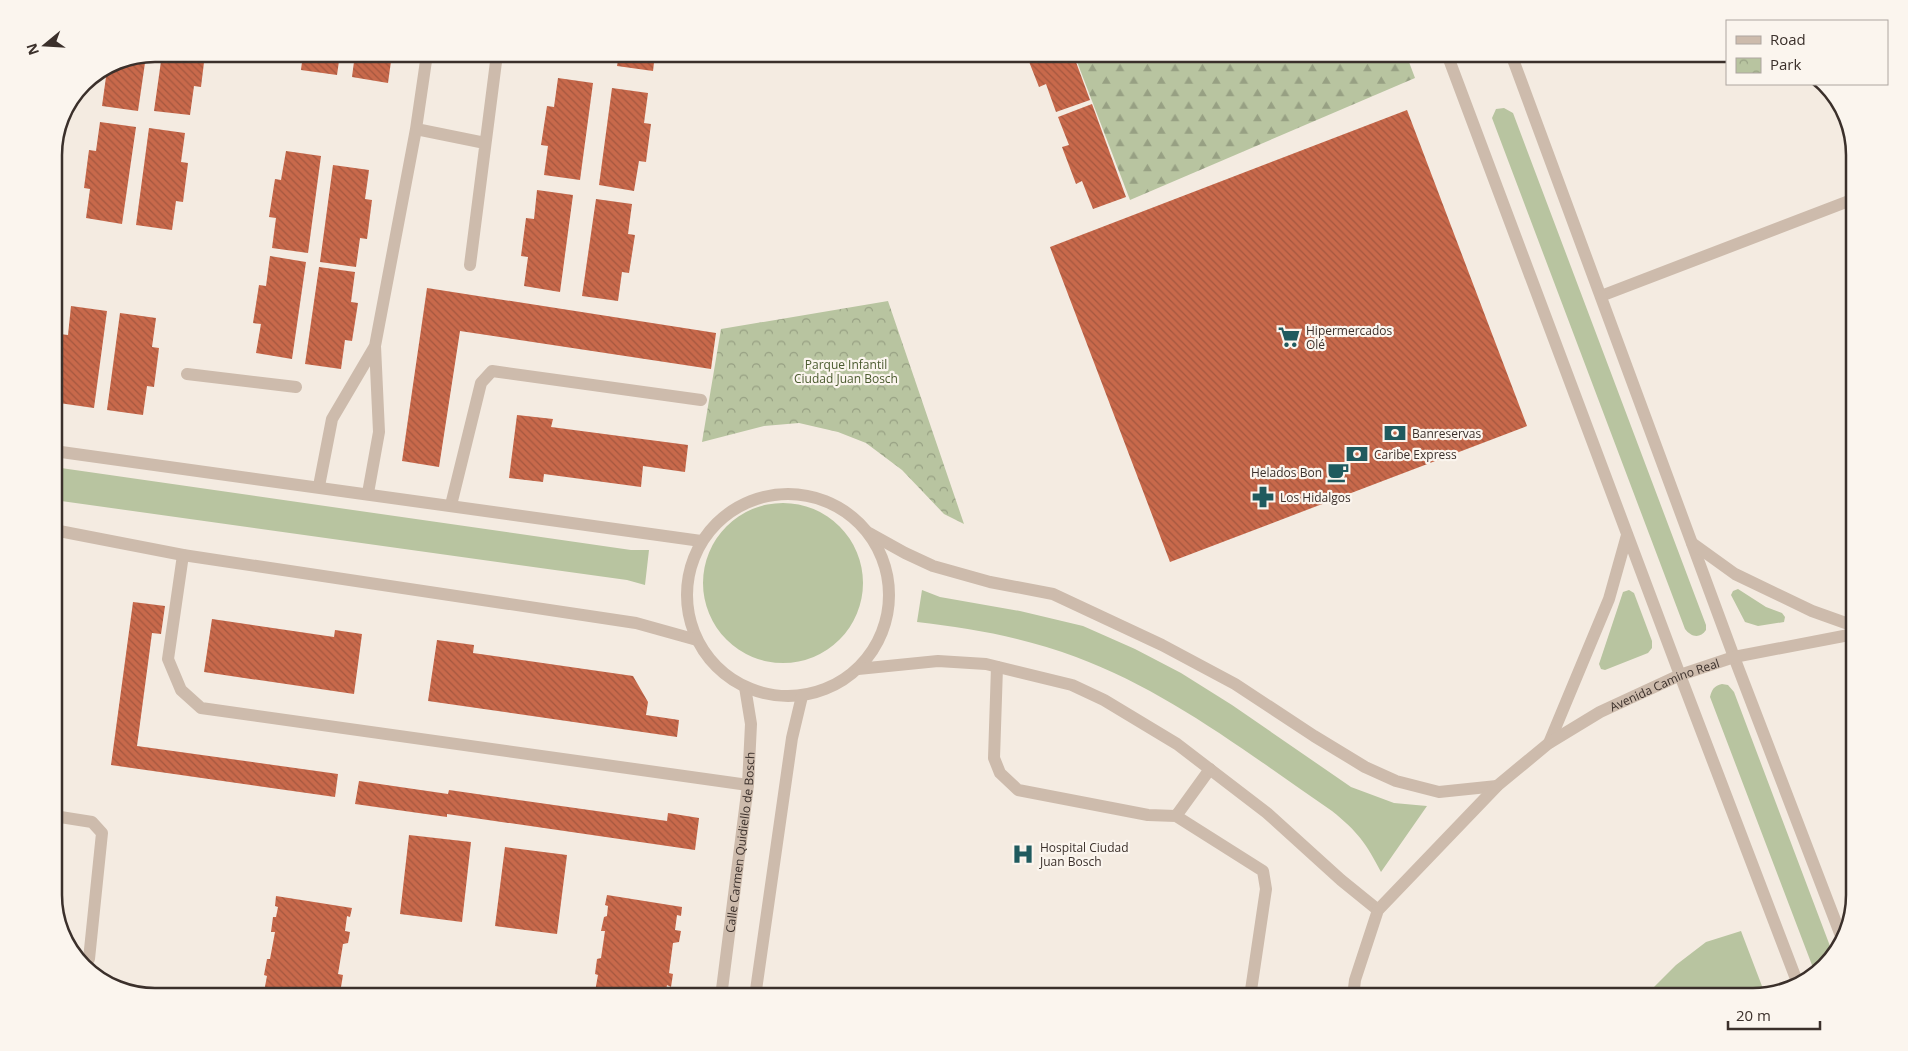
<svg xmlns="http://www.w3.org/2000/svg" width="1908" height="1051" font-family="'Open Sans',sans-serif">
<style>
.green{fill:#b8c4a0}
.forest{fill:url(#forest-firs)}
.park{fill:url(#park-crowns)}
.building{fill:url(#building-back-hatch)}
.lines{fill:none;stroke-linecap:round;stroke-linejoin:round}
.service{stroke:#cdbbac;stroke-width:12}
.minor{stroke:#cdbbac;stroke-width:12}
.labels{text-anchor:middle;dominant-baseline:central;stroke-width:4.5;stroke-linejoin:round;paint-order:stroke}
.poi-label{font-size:12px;fill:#3b302b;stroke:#fbf5ee;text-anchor:start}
.park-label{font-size:12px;fill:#4a5a2e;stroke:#fbf5ee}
.street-label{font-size:12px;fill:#3b302b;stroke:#fbf5ee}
.rim{fill:none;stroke:#3b302b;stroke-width:2.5}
</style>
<defs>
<pattern id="forest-firs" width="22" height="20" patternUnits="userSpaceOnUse" patternTransform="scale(1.25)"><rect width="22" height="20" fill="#b8c4a0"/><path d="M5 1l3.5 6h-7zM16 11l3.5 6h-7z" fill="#97a083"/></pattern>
<pattern id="park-crowns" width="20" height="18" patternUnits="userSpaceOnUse" patternTransform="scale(1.25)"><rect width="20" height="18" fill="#b8c4a0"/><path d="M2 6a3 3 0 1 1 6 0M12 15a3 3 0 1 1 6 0" fill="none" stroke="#97a083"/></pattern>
<pattern id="building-back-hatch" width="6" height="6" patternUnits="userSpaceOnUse" patternTransform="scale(1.25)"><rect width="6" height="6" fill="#c8694b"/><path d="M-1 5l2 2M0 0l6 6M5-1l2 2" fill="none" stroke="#a4573f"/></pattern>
</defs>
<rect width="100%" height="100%" fill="#f4ebe1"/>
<path class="green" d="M 1504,108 L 1513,113 L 1706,625 L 1706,630 C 1700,639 1691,637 1685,629 L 1492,118 L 1496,109 Z
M 54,467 L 631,550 L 649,550 L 645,585 L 627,580 L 54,500 Z
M703 583a80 80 0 1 1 160 0a80 80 0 1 1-160 0Z
M 1738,589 L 1766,607 L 1782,613 L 1785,617 L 1784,622 L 1758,626 L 1745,622 L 1731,595 L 1733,591 Z
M 922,590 L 940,597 L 1020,611 L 1083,626 L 1135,649 L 1181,673 L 1232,705 L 1351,787 L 1394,803 L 1427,806 L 1381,872 C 1366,843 1358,832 1332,811 C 1250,755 1170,692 1076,657 C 1026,638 971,628 917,622 Z
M 1629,590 L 1634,593 L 1652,641 L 1652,648 L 1648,653 L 1605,670 L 1601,669 L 1599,664 L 1623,592 Z
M 1722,684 L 1728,685 L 1734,692 L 1833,954 L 1815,973 L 1710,697 C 1712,689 1714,686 1722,684 Z
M 1741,931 L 1765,994 L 1753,997 L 1644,997 L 1676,965 L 1706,942 Z"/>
<path class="forest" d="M 1074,54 L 1406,54 L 1415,78 L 1130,200 Z"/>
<path class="park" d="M 888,301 L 964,524 L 944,514 L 902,470 L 866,443 L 838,432 L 799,423 L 764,426 L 702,442 L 721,329 Z"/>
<path class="building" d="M 162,54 L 205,54 L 201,87 L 194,86 L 190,115 L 154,111 Z
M 303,54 L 340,54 L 337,75 L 301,70 Z
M 355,54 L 392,54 L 388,83 L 352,77 Z
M 565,54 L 602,54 L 601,62 L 565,57 Z
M 619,54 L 655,54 L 653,71 L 617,66 Z
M 1026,54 L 1073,54 L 1090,100 L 1056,112 L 1046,84 L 1039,87 Z
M 146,56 L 138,111 L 102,106 L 106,77 L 99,75 L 99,73 L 117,61 Z
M 558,78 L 593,83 L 580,180 L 544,175 L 548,146 L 541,145 L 547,106 L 554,107 Z
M 612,88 L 648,93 L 644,123 L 651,124 L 646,162 L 639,161 L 634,191 L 599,185 Z
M 1092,104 L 1126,197 L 1093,209 L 1082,181 L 1076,184 L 1062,147 L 1069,145 L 1058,117 Z
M 1407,110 L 1527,426 L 1170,562 L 1050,247 Z
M 100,122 L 136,127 L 122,224 L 86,218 L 90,189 L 84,188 L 89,150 L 96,151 Z
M 149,128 L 185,133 L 181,162 L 188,163 L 183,202 L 176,201 L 172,230 L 136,225 Z
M 286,151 L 321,156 L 308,253 L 272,248 L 276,218 L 269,217 L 275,179 L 281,180 Z
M 333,165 L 369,170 L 365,199 L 372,200 L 367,239 L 360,238 L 356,267 L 320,262 Z
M 537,190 L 573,195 L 560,292 L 524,286 L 528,257 L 521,256 L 526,218 L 534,219 Z
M 596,199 L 632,204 L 628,234 L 635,235 L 629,273 L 622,272 L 618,301 L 582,296 Z
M 270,256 L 306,262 L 292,359 L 256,353 L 261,324 L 253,323 L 259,285 L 266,286 Z
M 319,267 L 355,272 L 351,302 L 358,303 L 352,341 L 345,340 L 341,369 L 305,364 Z
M 427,288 L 716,333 L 711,369 L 460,331 L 439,467 L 402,461 Z
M 71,306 L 107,311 L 94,408 L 59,403 L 62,374 L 55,373 L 60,334 L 68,335 Z
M 120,313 L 156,318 L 152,347 L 159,348 L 154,387 L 147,386 L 143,415 L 107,410 Z
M 517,415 L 553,419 L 551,427 L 688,445 L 685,472 L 643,466 L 641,487 L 544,474 L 543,482 L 509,478 Z
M 133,602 L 165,606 L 161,634 L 152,633 L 137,746 L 338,774 L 335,797 L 111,765 Z
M 212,619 L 334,637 L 335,630 L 362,634 L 354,694 L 204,672 Z
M 437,640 L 474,645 L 473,653 L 633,676 L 648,702 L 646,715 L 679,720 L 677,737 L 428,701 Z
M 359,781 L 448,794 L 449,790 L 667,821 L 668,813 L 699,818 L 695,850 L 447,814 L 447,817 L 355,804 Z
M 409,835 L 471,842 L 462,922 L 400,914 Z
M 505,847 L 567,855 L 557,934 L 495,926 Z
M 607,895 L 682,907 L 681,916 L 677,915 L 675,930 L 681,931 L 679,942 L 673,943 L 669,973 L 673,974 L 671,987 L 667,985 L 665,997 L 594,997 L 598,975 L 595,974 L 597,959 L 601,958 L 605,931 L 601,931 L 604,917 L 607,916 L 608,906 L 605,905 Z
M 276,896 L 352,908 L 350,917 L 347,916 L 345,931 L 350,932 L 348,943 L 343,944 L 338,974 L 343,975 L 341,987 L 336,987 L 334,997 L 263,997 L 267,976 L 264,975 L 267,959 L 270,959 L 275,932 L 271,932 L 273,917 L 276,917 L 278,907 L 275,906 Z"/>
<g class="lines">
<path class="service" d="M 416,129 L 485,143
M 470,265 L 497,54
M 1601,296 L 1854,199
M 187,374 L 296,387
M 319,486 L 332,419 L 375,346
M 368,493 L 379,432 L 375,346 L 416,129 L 427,54
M 451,505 L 481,383 L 492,371 L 701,400
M 183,555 L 168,659 L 181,690 L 201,708 L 748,785
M 997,667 L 994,758 L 1000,773 L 1018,790 L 1148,815 L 1176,816 L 1263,871 L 1266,889 L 1250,997
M 54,816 L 92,822 L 102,833 L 89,959
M 1176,816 L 1210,769"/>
<g class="minor">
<path d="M 1447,54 L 1680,675 L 1798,984"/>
<path d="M 1511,54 L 1734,657 L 1843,941"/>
<path d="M 54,451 L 701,541"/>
<circle cx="788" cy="595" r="101"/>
<path d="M 54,530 L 183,555 L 636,623 L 697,640"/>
<path d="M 869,533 L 905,553 L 933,566 L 990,582 L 1053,594 L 1162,645 L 1235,684 L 1314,736 L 1365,767 L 1396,781 L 1439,792 L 1497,786"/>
<path d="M 1692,543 L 1735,574 L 1812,611 L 1854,626"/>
<path d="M 858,669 L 938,661 L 986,664 L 1072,685 L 1104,700 L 1177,744 L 1267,813 L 1341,880 L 1378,910"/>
<path d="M 1549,743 L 1609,599 L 1627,535"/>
<path id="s1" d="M 721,997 L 748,785 L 751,724 L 745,687"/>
<path d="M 755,997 L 792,738 L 802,696"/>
<path id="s2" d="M 1353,997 L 1355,980 L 1378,910 L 1497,786 L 1549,743 L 1600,712 L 1680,675 L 1734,657 L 1854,634"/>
</g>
</g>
<defs>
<g id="supermarket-bare" transform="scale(1.725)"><path d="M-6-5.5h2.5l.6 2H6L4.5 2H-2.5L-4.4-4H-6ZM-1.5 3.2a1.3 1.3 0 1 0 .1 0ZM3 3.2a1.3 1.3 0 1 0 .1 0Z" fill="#1f5a5e" stroke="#fbf5ee" stroke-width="2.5" paint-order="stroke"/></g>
<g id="bank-bare" transform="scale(1.725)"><path d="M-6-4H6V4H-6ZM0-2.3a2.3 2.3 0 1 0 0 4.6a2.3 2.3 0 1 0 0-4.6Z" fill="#1f5a5e" stroke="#fbf5ee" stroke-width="2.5" paint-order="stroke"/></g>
<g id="cafe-bare" transform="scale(1.725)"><path d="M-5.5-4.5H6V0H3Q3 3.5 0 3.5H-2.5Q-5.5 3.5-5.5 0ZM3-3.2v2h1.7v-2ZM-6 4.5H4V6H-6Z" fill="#1f5a5e" stroke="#fbf5ee" stroke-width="2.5" paint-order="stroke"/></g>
<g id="pharmacy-bare" transform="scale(1.725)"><path d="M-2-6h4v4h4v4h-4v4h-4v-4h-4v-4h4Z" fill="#1f5a5e" stroke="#fbf5ee" stroke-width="2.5" paint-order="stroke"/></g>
<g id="hospital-bare" transform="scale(1.725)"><path d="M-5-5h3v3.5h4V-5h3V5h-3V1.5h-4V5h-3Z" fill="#1f5a5e" stroke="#fbf5ee" stroke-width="2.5" paint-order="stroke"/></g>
</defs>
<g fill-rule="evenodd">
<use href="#supermarket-bare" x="1289" y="337"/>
<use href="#bank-bare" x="1395" y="433"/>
<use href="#bank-bare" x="1357" y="454"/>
<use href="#cafe-bare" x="1338" y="472"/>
<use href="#pharmacy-bare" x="1263" y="497"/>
<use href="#hospital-bare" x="1023" y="854"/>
</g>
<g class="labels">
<g class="poi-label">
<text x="1306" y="330">Hipermercados<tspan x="1306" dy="14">Olé</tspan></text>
<text x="1412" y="433">Banreservas</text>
<text x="1374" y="454">Caribe Express</text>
<text x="1322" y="472" text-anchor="end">Helados Bon</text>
<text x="1280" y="497">Los Hidalgos</text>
<text x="1040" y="847">Hospital Ciudad<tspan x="1040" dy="14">Juan Bosch</tspan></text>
</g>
<g class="park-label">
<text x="846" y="364">Parque Infantil<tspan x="846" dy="14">Ciudad Juan Bosch</tspan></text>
</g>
<g class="street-label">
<text stroke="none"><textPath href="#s2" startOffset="460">Avenida Camino Real</textPath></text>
<text stroke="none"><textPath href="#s1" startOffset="156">Calle Carmen Quidiello de Bosch</textPath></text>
</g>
</g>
<path d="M0 0H1908V1051H0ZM155 62H1753A93 93 0 0 1 1846 155V895A93 93 0 0 1 1753 988H155A93 93 0 0 1 62 895V155A93 93 0 0 1 155 62Z" fill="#fbf5ee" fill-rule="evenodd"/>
<path class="rim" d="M155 62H1753A93 93 0 0 1 1846 155V895A93 93 0 0 1 1753 988H155A93 93 0 0 1 62 895V155A93 93 0 0 1 155 62Z"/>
<rect x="1726" y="20" width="162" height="65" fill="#fbf5ee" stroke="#aea6a0"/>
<rect x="1736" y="36" width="25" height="8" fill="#cdbbac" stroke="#aea6a0"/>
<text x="1770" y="45" font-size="15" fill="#3b302b">Road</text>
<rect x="1736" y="58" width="25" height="15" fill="url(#park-crowns)" stroke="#aea6a0"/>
<text x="1770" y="70" font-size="15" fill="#3b302b">Park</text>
<g transform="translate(45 45) rotate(252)" stroke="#fbf5ee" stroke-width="4" paint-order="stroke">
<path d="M0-4L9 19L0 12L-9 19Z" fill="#3b302b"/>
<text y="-8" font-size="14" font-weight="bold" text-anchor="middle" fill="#3b302b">N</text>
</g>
<path d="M1728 1021v8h92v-8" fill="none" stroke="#3b302b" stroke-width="2.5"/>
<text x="1736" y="1021" font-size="15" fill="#3b302b" stroke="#fbf5ee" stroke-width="4" paint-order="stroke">20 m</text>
</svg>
